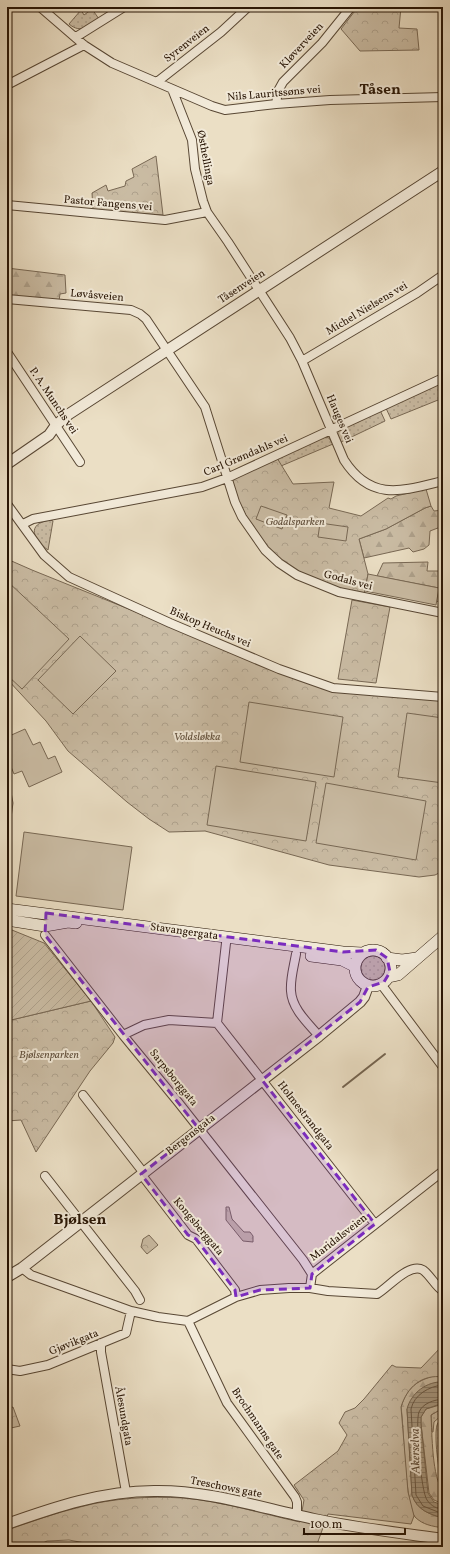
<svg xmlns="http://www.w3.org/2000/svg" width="450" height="1554" font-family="Vollkorn,serif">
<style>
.grass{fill:url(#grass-dots);stroke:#786854}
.forest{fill:url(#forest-firs);stroke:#786854}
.park{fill:url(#park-crowns);stroke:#786854}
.garden{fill:url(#garden-furrows);stroke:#786854}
.pitch{fill:#cabca4;stroke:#786854}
.water{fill:url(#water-rules);stroke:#746450}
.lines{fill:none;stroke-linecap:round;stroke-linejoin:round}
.shore{stroke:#685744;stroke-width:1}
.stream{stroke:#746450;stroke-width:2}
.minor-casing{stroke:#584734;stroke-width:10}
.tertiary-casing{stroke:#584734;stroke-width:12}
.secondary-casing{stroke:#271404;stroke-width:12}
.minor{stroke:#f2ead9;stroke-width:8}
.tertiary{stroke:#f2ead9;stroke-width:10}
.secondary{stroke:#f2ead9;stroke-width:11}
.marked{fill:#7b2cbf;fill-opacity:0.2;stroke:#7b2cbf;stroke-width:3;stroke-dasharray:8 5;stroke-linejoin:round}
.labels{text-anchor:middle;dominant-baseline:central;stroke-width:4;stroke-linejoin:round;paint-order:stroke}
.street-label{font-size:11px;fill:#271404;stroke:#f2ead9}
.park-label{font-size:11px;font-style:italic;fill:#604f3c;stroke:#f2ead9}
.water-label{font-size:12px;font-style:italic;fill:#5b4a37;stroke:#f2ead9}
.district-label{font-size:15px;font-weight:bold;fill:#271404;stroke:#f2ead9}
</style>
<defs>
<pattern id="grass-dots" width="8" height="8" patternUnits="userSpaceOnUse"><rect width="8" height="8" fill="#cabca4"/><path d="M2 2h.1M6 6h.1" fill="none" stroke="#aea18c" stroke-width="1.8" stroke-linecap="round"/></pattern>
<pattern id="forest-firs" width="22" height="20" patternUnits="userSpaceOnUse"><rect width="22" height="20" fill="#cabca4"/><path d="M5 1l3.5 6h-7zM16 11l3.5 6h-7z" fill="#aea18c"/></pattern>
<pattern id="park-crowns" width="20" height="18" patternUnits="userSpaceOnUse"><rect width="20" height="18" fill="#cabca4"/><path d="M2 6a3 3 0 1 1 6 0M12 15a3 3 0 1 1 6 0" fill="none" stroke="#aea18c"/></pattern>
<pattern id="garden-furrows" width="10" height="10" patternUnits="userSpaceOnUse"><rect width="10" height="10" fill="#cabca4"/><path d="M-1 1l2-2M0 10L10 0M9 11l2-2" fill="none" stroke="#aea18c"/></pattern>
<pattern id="water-rules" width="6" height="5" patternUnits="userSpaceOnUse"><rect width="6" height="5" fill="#a89a83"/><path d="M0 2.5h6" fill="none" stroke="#897c69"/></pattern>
</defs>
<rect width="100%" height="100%" fill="#ebdfc5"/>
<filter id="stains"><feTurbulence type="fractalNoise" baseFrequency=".005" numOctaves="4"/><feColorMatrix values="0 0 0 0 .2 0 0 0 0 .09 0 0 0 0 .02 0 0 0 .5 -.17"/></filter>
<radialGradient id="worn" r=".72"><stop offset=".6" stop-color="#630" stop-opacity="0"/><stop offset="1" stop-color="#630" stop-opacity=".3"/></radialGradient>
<path class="grass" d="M 92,9 L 99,19 C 88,26 81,34 69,24 L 81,10 L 84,15 Z
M 443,381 L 443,398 L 391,419 L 385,406 Z
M 380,410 L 385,421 L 341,442 L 337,434 L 339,430 Z
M 325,437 L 329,438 L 333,444 L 281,466 L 277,458 Z
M 50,520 L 53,521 L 48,550 C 33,539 26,524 50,520 Z
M361 968a12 12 0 1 1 24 0a12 12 0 1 1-24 0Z
M 443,1408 L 443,1414 L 434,1422 L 433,1432 L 432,1432 L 431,1415 Z
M 443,1418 L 443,1482 C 438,1473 434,1435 437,1425 C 438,1422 440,1420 443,1418 Z"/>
<path class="forest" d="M 7,268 L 65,275 L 66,293 L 60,294 L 59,301 L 7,296 Z
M 431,506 L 434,511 L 443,510 L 443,526 L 430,531 L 429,545 L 424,549 L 413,552 L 409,548 L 364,558 L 359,539 L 386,529 L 425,508 Z
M 428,562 L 427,571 L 443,571 L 443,603 L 436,601 L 439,588 L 377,576 L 383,563 Z
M 434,1376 L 443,1377 L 443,1382 L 439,1382 L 407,1409 L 412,1495 C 417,1510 429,1514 443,1518 L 443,1528 C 432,1526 423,1525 415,1517 C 405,1505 404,1427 401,1407 C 407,1388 416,1381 434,1376 Z
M 443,1404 L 443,1408 L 431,1415 C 432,1432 432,1480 443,1490 L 443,1504 L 434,1500 L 429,1493 L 421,1424 L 421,1417 L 426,1409 Z"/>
<path class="park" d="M 358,7 L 401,7 L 399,28 L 417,29 L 419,50 L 360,51 L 341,29 Z
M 156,156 L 163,215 L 93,210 L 92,193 L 106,185 L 108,191 L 125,186 L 126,181 L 134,177 L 132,169 Z
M 277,458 L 293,484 L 334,482 L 329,508 L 361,516 L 388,498 L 391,499 L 396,496 L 426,489 L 431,506 L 425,508 L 386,529 L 359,539 L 368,574 L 364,594 C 343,589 322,584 302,574 C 267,557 245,520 232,484 L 234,478 Z
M 7,559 L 32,570 L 270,666 L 333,687 L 443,698 L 443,871 L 435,875 L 419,877 L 329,865 L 205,831 L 169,832 L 149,819 L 127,802 L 68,751 L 46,721 L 7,679 Z
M 352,600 L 390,607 L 376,683 L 338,679 Z
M 7,791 L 11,792 L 13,803 L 7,848 Z
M 91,1001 L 115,1037 L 113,1043 L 90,1071 L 36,1152 L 21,1120 L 7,1121 L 7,1021 Z
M 226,1207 L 229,1207 L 232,1219 L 244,1232 L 250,1232 L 253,1236 L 253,1242 L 243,1241 L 226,1220 Z
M 149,1235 L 158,1245 L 147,1254 L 141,1247 L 143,1239 Z
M 443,1345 L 443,1377 C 422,1374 407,1387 401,1407 L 408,1492 L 414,1516 L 411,1524 L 328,1514 L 316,1547 L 106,1547 L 69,1540 L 47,1541 L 35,1547 L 7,1547 L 7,1530 C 31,1522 55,1513 80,1507 C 113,1498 149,1496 183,1498 C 221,1501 263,1514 300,1522 L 304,1500 L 294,1485 L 338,1451 L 347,1435 L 339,1423 L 345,1412 L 355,1408 L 364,1399 L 392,1365 L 396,1367 L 421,1368 Z
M 13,1407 L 20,1426 L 11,1428 L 7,1409 Z"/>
<path class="garden" d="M 7,928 L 44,943 L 91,1001 L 7,1021 Z"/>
<path class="pitch" d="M 261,506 L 287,515 L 282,529 L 256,519 Z
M 320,523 L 348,527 L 346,541 L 318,537 Z
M 368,574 L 439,588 L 436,605 L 365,591 Z
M 7,581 L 69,639 L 22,689 L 7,675 Z
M 80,636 L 116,671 L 73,714 L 38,680 Z
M 249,702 L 343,717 L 334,777 L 240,762 Z
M 407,713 L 443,718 L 443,783 L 398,777 Z
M 25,729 L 33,745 L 40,742 L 48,759 L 55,756 L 62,772 L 29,787 L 22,771 L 14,774 L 7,757 L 7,737 Z
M 216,766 L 316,782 L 306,841 L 207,825 Z
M 326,783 L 426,801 L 416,860 L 316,843 Z
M 24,832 L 132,847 L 123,910 L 16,896 Z"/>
<path class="water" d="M 443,1382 L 443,1403 L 426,1409 L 421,1417 L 421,1424 L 428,1493 L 434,1502 L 443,1505 L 443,1518 C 429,1514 417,1510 412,1495 L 407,1409 C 411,1393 427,1381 443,1382 Z
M 61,1543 L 83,1544 L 96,1547 L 40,1547 Z"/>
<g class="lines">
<path class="shore" d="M 443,1385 C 429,1386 414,1395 411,1409 L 416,1495 L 423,1506 L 443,1514
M 443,1399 C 434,1400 423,1403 419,1412 C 415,1421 421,1492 427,1500 C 431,1506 437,1509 443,1509"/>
<path class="stream" d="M 343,1087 L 385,1054"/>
<g class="minor-casing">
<path id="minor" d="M 40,7 L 84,45 L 112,63 L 212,106 L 225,110 L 276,104 L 330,100 L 443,97
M 76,37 L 124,7
M 157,82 L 221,32 L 248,7
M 7,85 L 84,45
M 172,89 L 192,140 L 195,169 L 203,201 L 207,212 L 228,242 L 290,338 L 302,361 L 344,460 C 371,502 402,491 443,481
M 276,104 L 278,91 L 283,82 L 322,43 L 351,7
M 7,205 L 165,220 L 207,212
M 7,299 L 131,310 L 140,314 L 146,319 L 205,407 L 235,502 L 242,517 L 265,550 L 279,563 L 297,575 L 339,592 L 443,613
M 7,352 L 80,462
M 302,361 L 417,293 L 443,275
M 7,504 L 44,555 L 69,577 L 170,623 L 279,669 L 333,688 L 443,697
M 23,524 L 33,519 L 202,487 L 227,478 L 443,378
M 45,935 L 123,1035 L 178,1102 L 303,1260 L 312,1274
M 226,943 L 217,1023 L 375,1224
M 296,954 C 294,966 290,979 291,991 C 292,1009 308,1023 319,1036
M 381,984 L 443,1067
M 123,1035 L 144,1025 L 169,1020 L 217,1023
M 83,1095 L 143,1172
M 141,1174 L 188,1235 L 196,1239 L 235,1290 L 236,1297
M 45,1176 L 135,1291 L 140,1300
M 22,1268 L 31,1275 L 131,1311 L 158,1317 L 188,1321 L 236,1297 L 260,1290 L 289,1288 L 310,1288 L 328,1291 L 377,1294 C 388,1288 409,1262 423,1270 C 431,1276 435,1286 443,1291
M 310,1288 L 312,1274 L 443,1171
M 188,1321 L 227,1403 L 295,1497 L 297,1502 L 297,1515
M 101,1343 L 101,1352 L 126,1492
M 7,1369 L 20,1371 L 48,1365 L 126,1333 L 131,1311"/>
</g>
<g class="tertiary-casing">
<path id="tertiary" d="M 7,464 L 49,435 L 56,425 L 69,414 L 443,171
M 7,1277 L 22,1268 L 319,1036 L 360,1002 L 364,997 L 368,986
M 7,1524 C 55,1507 102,1491 154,1491 C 208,1490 261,1508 314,1519 C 357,1528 400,1533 443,1539"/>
</g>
<g class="secondary-casing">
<path id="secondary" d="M 7,909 L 343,952 L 362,953
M 7,920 L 45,926 L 68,922 L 76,923
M355 968a18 18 0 1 1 36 0a18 18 0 1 1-36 0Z
M 311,956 L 342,960 L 354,966
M 387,958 L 402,960 L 417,958
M 389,977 L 398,975 L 443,936"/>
</g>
<use href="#minor" class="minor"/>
<use href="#tertiary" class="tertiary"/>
<use href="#secondary" class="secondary"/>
</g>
<path class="marked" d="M 46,913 L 343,952 L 376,950 L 387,958 L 390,972 L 384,982 L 368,987 L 360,1002 L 262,1080 L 375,1224 L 312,1274 L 310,1288 L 260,1290 L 236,1297 L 235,1290 L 196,1239 L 188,1235 L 141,1174 L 199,1129 L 45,935 Z"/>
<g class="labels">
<g class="street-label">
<text transform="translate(187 44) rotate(-38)">Syrenveien</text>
<text transform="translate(302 46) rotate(-47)">Kløverveien</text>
<text transform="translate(274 94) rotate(-5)">Nils Lauritssøns vei</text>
<text transform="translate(205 158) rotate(79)">Østhellinga</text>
<text transform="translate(108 204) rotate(5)">Pastor Fangens vei</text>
<text transform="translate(242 287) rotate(-33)">Tåsenveien</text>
<text transform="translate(97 296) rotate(5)">Løvåsveien</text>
<text transform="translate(367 309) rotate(-31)">Michel Nielsens vei</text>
<text transform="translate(53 401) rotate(56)">P. A. Munchs vei</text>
<text transform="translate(339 419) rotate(67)">Hauges vei</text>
<text transform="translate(246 456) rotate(-23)">Carl Grøndahls vei</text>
<text transform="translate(348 581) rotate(15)">Godals vei</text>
<text transform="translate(210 628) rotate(23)">Biskop Heuchs vei</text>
<text transform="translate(184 932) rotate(8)">Stavangergata</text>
<text transform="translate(173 1078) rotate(51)">Sarpsborggata</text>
<text transform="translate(305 1116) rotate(52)">Holmestrandgata</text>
<text transform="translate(191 1135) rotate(-38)">Bergensgata</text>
<text transform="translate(198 1227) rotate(50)">Kongsberggata</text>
<text transform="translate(339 1238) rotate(-38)">Maridalsveien</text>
<text transform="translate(74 1343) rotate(-22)">Gjøvikgata</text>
<text transform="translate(123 1416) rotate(80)">Ålesundgata</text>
<text transform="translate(257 1424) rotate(56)">Brochmanns gate</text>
<text transform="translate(226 1488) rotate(11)">Treschows gate</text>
</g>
<g class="park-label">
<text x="295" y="522">Godalsparken</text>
<text x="197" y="737">Voldsløkka</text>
<text x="49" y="1055">Bjølsenparken</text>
</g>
<g class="water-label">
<text transform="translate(416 1451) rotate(-91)">Akerselva</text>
</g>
<g class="district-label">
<text x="380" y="90">Tåsen</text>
<text x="80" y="1220">Bjølsen</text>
</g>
</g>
<rect width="450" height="1554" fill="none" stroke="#ebdfc5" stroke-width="24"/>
<rect x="8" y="8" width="434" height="1538" fill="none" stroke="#271404" stroke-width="2"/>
<rect x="12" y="12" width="426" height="1530" fill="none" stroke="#271404"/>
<path d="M304 1528v6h101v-6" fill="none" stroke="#271404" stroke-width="2"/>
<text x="310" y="1528" font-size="12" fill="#271404" stroke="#f2ead9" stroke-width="3" paint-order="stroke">100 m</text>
<rect width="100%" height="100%" filter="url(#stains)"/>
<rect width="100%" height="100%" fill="url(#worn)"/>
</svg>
